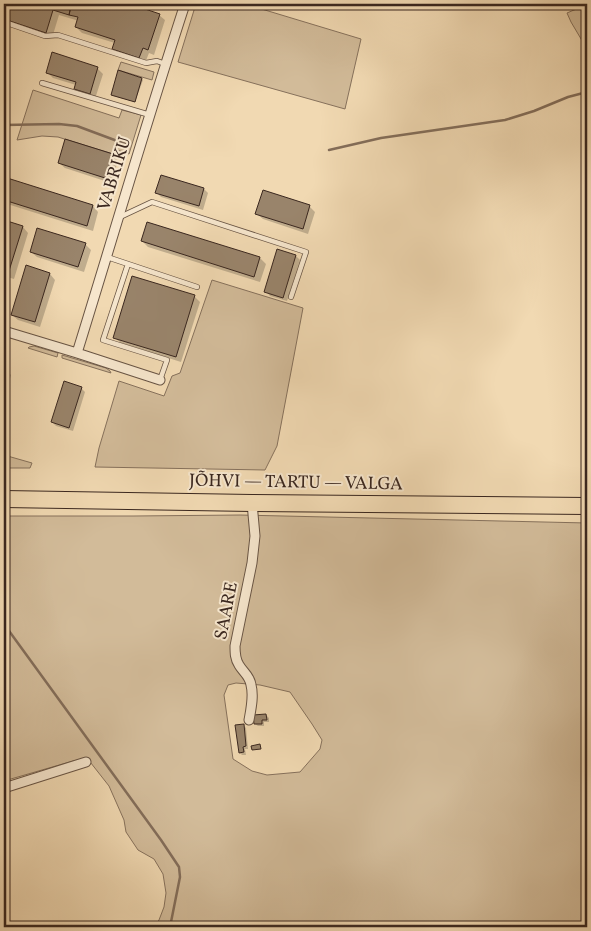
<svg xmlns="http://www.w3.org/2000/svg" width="591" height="931" font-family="Vollkorn,serif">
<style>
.green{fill:#d2bb99;stroke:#86715c;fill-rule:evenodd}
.shadow{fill:#0003}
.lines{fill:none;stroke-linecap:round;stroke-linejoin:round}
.stream{stroke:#836d59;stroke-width:2.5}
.building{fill:#99846b;stroke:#3a271f}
.lane-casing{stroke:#685444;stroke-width:6}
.street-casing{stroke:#685444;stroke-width:11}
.highway-casing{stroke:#3a271f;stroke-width:18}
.lane{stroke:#f6e6cd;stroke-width:4.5}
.street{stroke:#f6e6cd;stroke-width:9}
.highway{stroke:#f1d9b2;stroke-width:16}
.labels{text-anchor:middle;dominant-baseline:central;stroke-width:4;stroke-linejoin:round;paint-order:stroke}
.street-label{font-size:18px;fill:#3a271f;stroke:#f6e6cd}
</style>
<rect width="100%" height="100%" fill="#f1d9b2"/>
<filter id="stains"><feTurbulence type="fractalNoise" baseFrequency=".004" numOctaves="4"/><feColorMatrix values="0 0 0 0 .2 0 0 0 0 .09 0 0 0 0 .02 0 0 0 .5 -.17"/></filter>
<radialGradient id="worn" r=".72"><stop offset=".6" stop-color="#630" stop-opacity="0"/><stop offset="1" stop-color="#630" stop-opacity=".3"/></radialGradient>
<path class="green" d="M 198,4 L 245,4 L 361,39 L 345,109 L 178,62 L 195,7 Z
M 581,7 L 587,9 L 587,49 L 571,22 L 567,13 Z
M 121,62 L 154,72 L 152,80 L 118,70 Z
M 33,90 L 119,118 L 122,110 L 141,115 L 129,154 L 114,149 L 113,154 L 58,137 L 42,136 L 17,140 Z
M 212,280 L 303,308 L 277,446 L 265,470 L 95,467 L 99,448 L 119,381 L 164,396 L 172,376 L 180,373 Z
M 34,346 L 58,353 L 57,357 L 28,348 L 29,347 Z
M 62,355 L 106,368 L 110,371 L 111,373 L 62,358 Z
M 4,455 L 32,463 L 30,468 L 4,468 Z
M 240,515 L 587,523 L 587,927 L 154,927 L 159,920 L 164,907 L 166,893 L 163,874 L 154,859 L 138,850 L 126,832 L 124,820 L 109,786 L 87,758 L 73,761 L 4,781 L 4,516 L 134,516 ZM 236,683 L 260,685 L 290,692 L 312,724 L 322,740 L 320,749 L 300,772 L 267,775 L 252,771 L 233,759 L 224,695 L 228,685 Z"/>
<path class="shadow" d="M 4,4 L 62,4 L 61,8 L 71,12 L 77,9 L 78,4 L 125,4 L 159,15 L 165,20 L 154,55 L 149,53 L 145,63 L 119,55 L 113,49 L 115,43 L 82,33 L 76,27 L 79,21 L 59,15 L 52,38 L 4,23 Z
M 97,68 L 103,74 L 95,99 L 81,94 L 75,89 L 76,85 L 53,78 L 47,72 Z
M 142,79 L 143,80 L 135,102 L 113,96 Z
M 112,155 L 118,161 L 111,183 L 65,168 L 59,163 Z
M 162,176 L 204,189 L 208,193 L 203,210 L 161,197 L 157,193 Z
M 4,179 L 93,206 L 98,212 L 93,231 L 4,203 Z
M 309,206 L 315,212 L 308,234 L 263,219 L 257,214 Z
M 4,221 L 23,227 L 28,233 L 14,279 L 4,276 Z
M 148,223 L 260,258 L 266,264 L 260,282 L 148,247 L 142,241 Z
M 85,244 L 91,250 L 84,272 L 37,257 L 31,252 Z
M 296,256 L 300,260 L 287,301 L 270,296 L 266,291 Z
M 50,274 L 55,280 L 40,327 L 18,320 L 12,315 Z
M 4,288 L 10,294 L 4,315 Z
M 194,296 L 200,302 L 181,362 L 121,343 L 115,338 Z
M 4,368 L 11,375 L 4,398 Z
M 81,388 L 85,392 L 73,431 L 56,426 L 52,422 Z
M 266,715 L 269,718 L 269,722 L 264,722 L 264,726 L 258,726 L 255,724 Z
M 243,725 L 246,728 L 248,749 L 245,749 L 246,755 L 242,755 L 240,753 Z"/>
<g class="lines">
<path class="stream" d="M 4,125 L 59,124 L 77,126 L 128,145
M 329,150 L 381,138 L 505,120 L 534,111 L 568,97 L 587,92
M 4,624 L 161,840 L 179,867 L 180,877 L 170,927"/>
</g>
<path class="building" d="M 4,4 L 55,4 L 55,5 L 70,10 L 69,15 L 53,10 L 46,33 L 4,19 Z
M 77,4 L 130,4 L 160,14 L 148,50 L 143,48 L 139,58 L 112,49 L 115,40 L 75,27 L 78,17 L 69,15 L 71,7 L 76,7 Z
M 52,52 L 98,67 L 90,94 L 74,89 L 76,82 L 46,73 Z
M 118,70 L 142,78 L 135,102 L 111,95 Z
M 65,139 L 113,154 L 105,178 L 58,163 Z
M 161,175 L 204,188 L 199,206 L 155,193 Z
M 4,177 L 93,205 L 87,226 L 4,200 Z
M 263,190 L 310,205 L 303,229 L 255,214 Z
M 4,220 L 23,226 L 8,274 L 4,273 Z
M 147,222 L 260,257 L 254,277 L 141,241 Z
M 37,228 L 86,243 L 78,267 L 30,252 Z
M 277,249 L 296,255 L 283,298 L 264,292 Z
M 26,265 L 50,273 L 35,322 L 11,315 Z
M 132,276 L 195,295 L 176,357 L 113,338 Z
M 64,381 L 82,387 L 69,428 L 51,422 Z
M 266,714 L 267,720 L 262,720 L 262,724 L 254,724 L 253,715 Z
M 244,724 L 246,746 L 243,747 L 244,752 L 239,753 L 235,725 Z
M 260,744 L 261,749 L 252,750 L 251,746 Z"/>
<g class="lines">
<g class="lane-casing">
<path id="lane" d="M 4,22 L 45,36 L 58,35 L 146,63 L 157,61 L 165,64
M 42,83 L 150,115
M 120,217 L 152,202 L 306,252 L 291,297
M 107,257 L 197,287
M 128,264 L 103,340 L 167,360 L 160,380"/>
</g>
<g class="street-casing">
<path id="street" d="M 4,331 L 77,353 L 160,380
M 77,353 C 113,237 147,120 185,4
M 249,720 C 251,709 254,696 251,685 C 250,676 243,672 239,665 C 235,659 235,653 235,646 L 252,563 L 255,536 L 252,503
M 4,788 L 86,762"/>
</g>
<g class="highway-casing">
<path id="highway" d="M 4,499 L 252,503 L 587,506"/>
</g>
<use href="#lane" class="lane"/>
<use href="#street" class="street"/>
<use href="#highway" class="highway"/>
</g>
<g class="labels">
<g class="street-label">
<text transform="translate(115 174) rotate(-73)">VABRIKU</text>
<text transform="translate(296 483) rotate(1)">JÕHVI — TARTU — VALGA</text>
<text transform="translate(227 611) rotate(-79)">SAARE</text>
</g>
</g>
<rect width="591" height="931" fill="none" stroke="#f1d9b2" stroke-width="20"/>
<rect x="5" y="5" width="581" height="921" fill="none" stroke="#3a271f" stroke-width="2.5"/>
<rect x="10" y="10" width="571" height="911" fill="none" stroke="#3a271f"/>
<rect width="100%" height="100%" filter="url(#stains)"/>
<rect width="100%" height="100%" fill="url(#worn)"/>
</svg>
